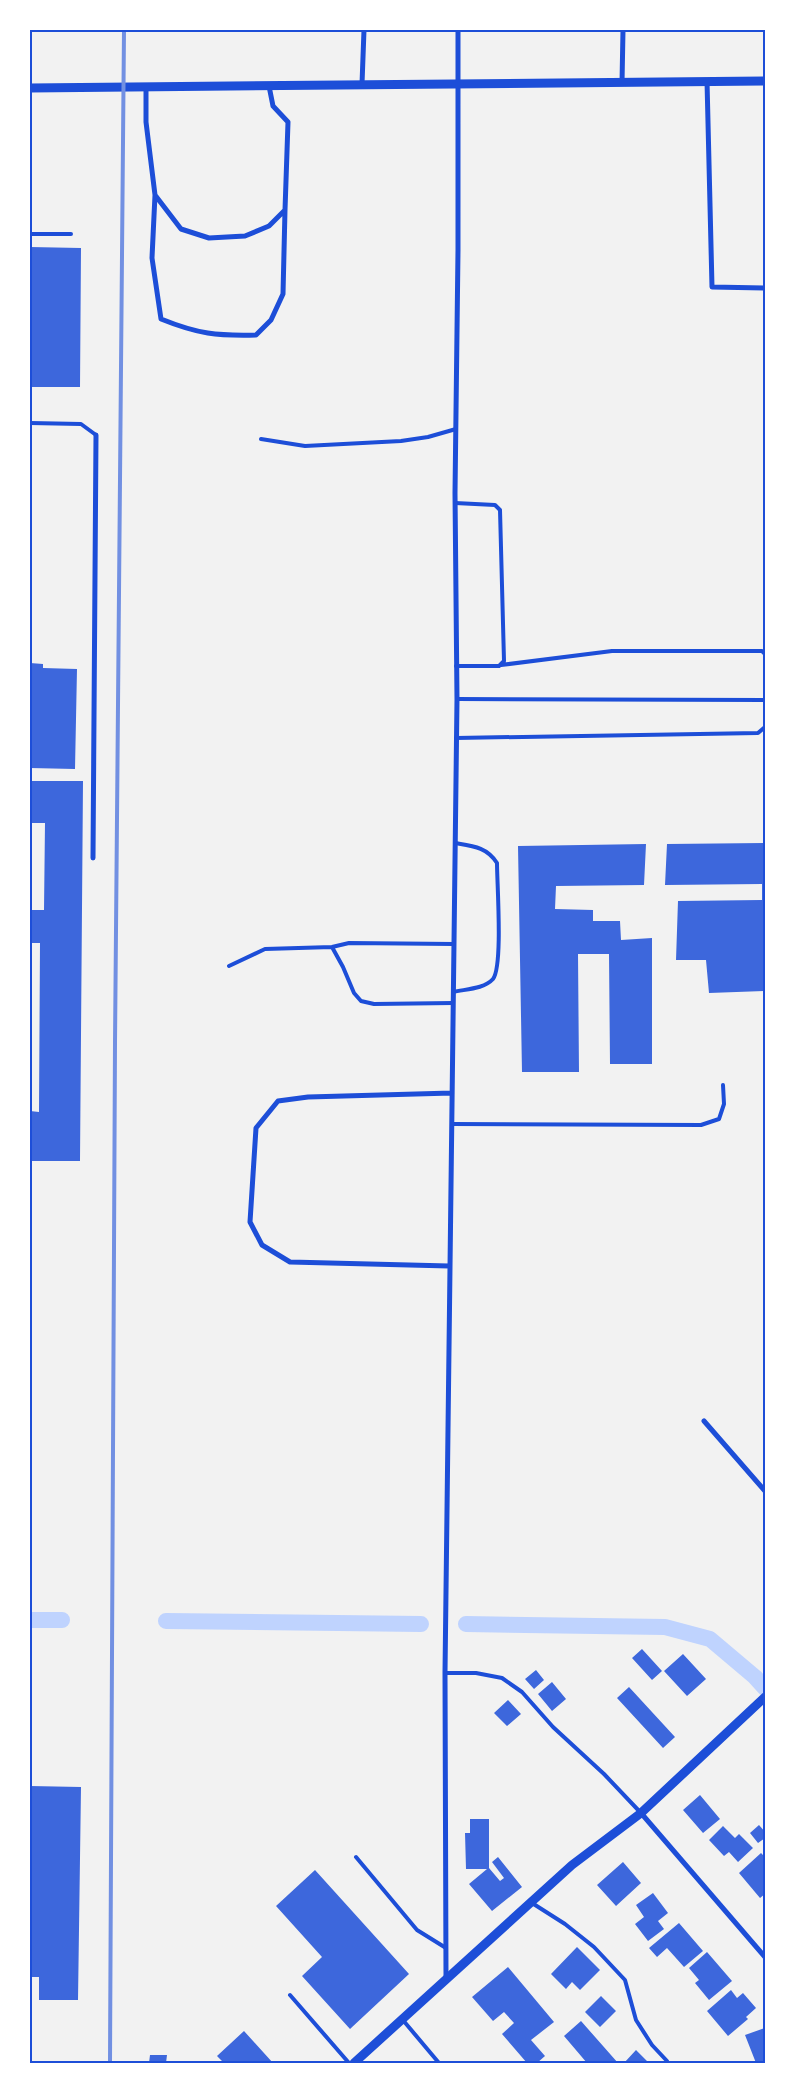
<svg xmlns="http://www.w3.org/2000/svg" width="795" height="2093" font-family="Barlow,sans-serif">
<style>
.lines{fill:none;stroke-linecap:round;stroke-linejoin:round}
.canal{stroke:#bfd3fe;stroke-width:16}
.building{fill:#3d67dc}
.service{stroke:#1d4ed8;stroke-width:4}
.minor{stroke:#1d4ed8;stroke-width:5}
.tertiary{stroke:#1d4ed8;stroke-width:9}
.rail{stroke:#7290e2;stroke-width:4}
.neatline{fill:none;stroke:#1d4ed8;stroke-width:2}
</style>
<rect width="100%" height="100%" fill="#f2f2f2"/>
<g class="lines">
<path class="canal" d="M 30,1620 L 62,1620
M 166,1621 L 421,1624
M 466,1624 L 665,1627 L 710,1639 L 755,1677 L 765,1688"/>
</g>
<path class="building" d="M 30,247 L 81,248 L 80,387 L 30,387 Z
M 30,663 L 43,664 L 43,668 L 77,669 L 75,769 L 30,768 Z
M 30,781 L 83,781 L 80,1161 L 30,1161 L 30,1111 L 39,1112 L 40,943 L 30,943 L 30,910 L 44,910 L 45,823 L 30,823 Z
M 765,843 L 765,991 L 709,993 L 706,960 L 676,960 L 678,901 L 762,900 L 762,884 L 665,885 L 667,844 Z
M 646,844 L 644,885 L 556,886 L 555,909 L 593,910 L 593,921 L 620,921 L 621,940 L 652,938 L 652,1064 L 610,1064 L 609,954 L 578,954 L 579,1072 L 522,1072 L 518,846 Z
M 642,1649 L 662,1671 L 652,1680 L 632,1658 Z
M 683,1654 L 706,1679 L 687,1696 L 664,1671 Z
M 536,1670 L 544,1680 L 534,1689 L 525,1679 Z
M 552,1682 L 566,1699 L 552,1711 L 538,1694 Z
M 629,1687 L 675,1737 L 663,1748 L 617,1698 Z
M 508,1700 L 521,1714 L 507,1726 L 494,1713 Z
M 30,1786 L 81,1787 L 78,2000 L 39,2000 L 39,1977 L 30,1977 Z
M 700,1795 L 720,1819 L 703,1833 L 683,1810 Z
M 470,1819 L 489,1819 L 489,1868 L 500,1881 L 504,1878 L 492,1862 L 498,1857 L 522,1887 L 492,1911 L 469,1884 L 487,1869 L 466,1869 L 465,1833 L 470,1833 Z
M 759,1825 L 765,1832 L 765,1838 L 758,1843 L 750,1833 Z
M 723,1826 L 735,1838 L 739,1834 L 753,1848 L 738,1862 L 729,1852 L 724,1856 L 709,1840 Z
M 761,1853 L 765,1857 L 765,1894 L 760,1898 L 739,1873 Z
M 623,1862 L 641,1883 L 616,1906 L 597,1885 Z
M 315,1870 L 409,1974 L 350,2029 L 302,1976 L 322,1957 L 276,1906 Z
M 653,1893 L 668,1913 L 658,1921 L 664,1929 L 648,1941 L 635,1924 L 644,1917 L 636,1905 Z
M 679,1923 L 703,1951 L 684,1967 L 667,1948 L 657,1957 L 649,1948 Z
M 577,1947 L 600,1970 L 580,1990 L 572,1982 L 566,1989 L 551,1974 Z
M 707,1952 L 732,1981 L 709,2000 L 695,1983 L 699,1980 L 689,1968 Z
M 508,1967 L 554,2022 L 531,2040 L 545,2056 L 537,2063 L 527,2063 L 502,2034 L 514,2023 L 504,2012 L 493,2021 L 472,1997 Z
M 731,1990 L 737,1998 L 743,1993 L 756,2008 L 746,2017 L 748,2019 L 728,2036 L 707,2011 Z
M 601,1996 L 616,2011 L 600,2027 L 585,2012 Z
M 581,2021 L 618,2063 L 587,2063 L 564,2036 Z
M 765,2028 L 765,2063 L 756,2063 L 745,2035 Z
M 244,2031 L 273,2063 L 224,2063 L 217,2056 Z
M 636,2050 L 649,2063 L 624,2063 Z
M 150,2055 L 167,2055 L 166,2063 L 149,2063 Z"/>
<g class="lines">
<path class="service" d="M 30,234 L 71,234
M 30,423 L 81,424 L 96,435
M 261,439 L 305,446 L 401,441 L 428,437 L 456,429
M 455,503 L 495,505 L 500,510 L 504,661 L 499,666 L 456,666
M 501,665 L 612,651 L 762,651 L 765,654
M 457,699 L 765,700
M 456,738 L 758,733 L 765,727
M 332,947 L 343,967 L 354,993 L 361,1001 L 374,1004 L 453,1003
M 229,966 L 265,949 L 332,947 L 349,943 L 454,944
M 453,992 C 466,989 484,989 493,979 C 503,966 497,884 497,863 C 487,847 473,846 455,843
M 452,1124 L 701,1125 L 719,1119 L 724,1104 L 723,1085
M 445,1673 L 476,1673 L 502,1678 L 522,1692 L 553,1727 L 604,1774 L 641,1813
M 356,1857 L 417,1930 L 446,1948
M 532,1903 L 565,1924 L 594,1947 L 625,1980 L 636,2020 L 652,2045 L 667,2061
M 290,1995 L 349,2063
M 402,2019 L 439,2063"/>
<path class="minor" d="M 707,81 L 712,287 L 765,288
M 622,83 L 623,30
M 362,84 L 364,30
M 146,87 L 146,122 L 155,195 L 181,229 L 209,238 L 245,236 L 269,226 L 285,210 L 288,122 L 273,106 L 269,86
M 155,195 L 152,258 L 161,319 C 198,334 217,336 256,335 L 271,320 L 283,294 L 285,210
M 93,858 L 96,435
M 449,1266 L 290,1262 L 262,1245 L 250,1222 L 256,1128 L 278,1101 L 308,1097 L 452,1093
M 704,1421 L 765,1491
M 641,1813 L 765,1957
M 446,1978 L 445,1673 L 457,699 L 455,493 L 458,250 L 458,30"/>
<path class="tertiary" d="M 30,88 L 765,81
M 354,2063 L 572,1865 L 641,1813 L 765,1697"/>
<path class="rail" d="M 110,2063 L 115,1043 L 124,30"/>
</g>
<rect width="795" height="2093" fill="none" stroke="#ffffff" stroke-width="62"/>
<rect x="31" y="31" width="733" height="2031" class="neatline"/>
</svg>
